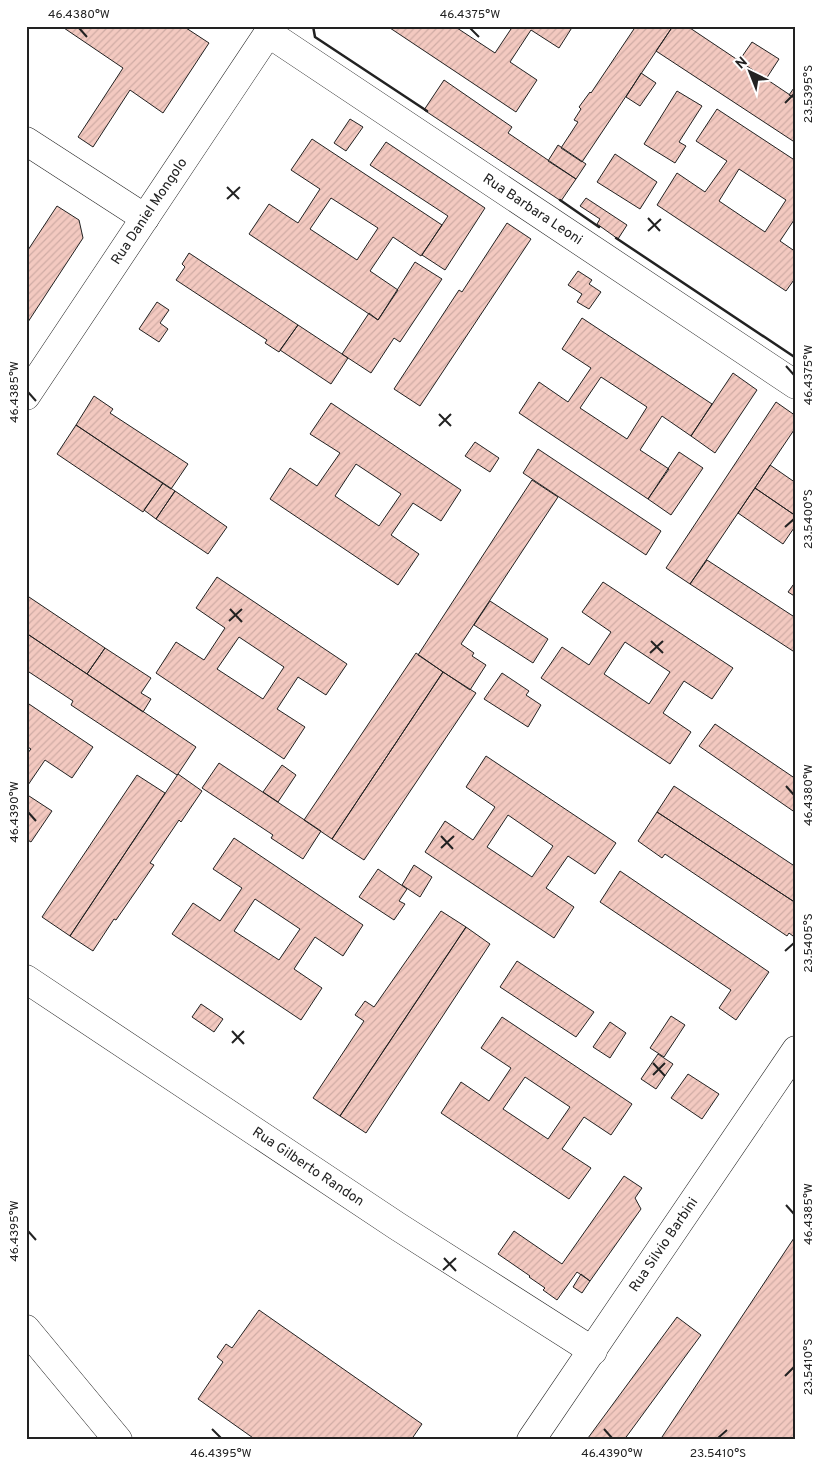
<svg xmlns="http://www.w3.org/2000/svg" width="822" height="1466" font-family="Overpass,sans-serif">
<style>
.building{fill:url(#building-hatch);stroke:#222;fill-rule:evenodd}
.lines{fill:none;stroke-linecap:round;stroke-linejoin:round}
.street-casing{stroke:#222;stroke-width:29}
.secondary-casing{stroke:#222;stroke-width:29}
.street{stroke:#fff;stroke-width:28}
.secondary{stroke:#fff;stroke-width:28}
.wall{stroke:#222;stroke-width:2.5}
.ticks{fill:none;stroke:#222;stroke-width:2}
.labels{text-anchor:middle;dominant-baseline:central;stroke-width:4;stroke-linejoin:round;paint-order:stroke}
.street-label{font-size:14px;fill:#222;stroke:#fff}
.neatline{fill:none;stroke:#222;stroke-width:2}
.ticks-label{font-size:12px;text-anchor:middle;fill:#222}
</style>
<defs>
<pattern id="building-hatch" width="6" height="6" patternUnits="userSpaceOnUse" patternTransform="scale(1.25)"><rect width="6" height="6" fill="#f3c9c0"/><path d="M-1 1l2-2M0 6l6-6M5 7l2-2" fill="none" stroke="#d0aca5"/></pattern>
</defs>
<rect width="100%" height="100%" fill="#fff"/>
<path class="building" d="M 61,26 L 183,26 L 209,43 L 163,113 L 130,90 L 93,147 L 78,137 L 123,68 Z
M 387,26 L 454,26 L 495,53 L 513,26 L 573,26 L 559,48 L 531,30 L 510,62 L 537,80 L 516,112 Z
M 636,26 L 673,26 L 582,162 L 561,148 L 578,122 L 574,120 L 581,109 L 579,107 L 590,92 L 591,93 Z
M 673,26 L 687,26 L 796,99 L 796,143 L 656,51 Z
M 752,42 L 779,59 L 766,79 L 739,61 Z
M 641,73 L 656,83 L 640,106 L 626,97 Z
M 444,80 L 512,127 L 508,133 L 576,179 L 561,201 L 424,110 Z
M 796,85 L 796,99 L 789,95 Z
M 677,91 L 702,106 L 679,142 L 686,146 L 675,163 L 644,144 Z
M 717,109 L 796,161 L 796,217 L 780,241 L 796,252 L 796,277 L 786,291 L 657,205 L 677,173 L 705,192 L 727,161 L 696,141 ZM 739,169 L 786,200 L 765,232 L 719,201 Z
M 350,119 L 363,127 L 346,151 L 334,143 Z
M 312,139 L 442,225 L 421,256 L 393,237 L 370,271 L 398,290 L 378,320 L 249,234 L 269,204 L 298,223 L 320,189 L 291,170 ZM 331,198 L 378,228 L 357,260 L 310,229 Z
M 386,142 L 485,208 L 445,270 L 422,255 L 448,216 L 370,165 Z
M 558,145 L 586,164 L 576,179 L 548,161 Z
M 615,154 L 657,182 L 640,209 L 597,182 Z
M 586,198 L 627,225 L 618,239 L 597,224 L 600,219 L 580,206 Z
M 57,206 L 79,220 L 83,238 L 26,325 L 26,249 L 28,250 Z
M 507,223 L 531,239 L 420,406 L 394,389 L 459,290 L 462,292 Z
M 189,253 L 298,325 L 279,352 L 265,343 L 267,340 L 176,280 L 185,267 L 182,264 Z
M 415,262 L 442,279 L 400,342 L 394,338 L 371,373 L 342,354 L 369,313 L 378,320 Z
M 578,271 L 592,280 L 589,284 L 601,292 L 589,309 L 577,302 L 582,294 L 568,285 Z
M 157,302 L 169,310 L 160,323 L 168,329 L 159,342 L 139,329 Z
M 582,318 L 712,404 L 691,436 L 662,416 L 640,450 L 669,469 L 648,499 L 519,413 L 539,382 L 568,402 L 591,368 L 562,349 ZM 601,377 L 647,407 L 627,439 L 580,408 Z
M 298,325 L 348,358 L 331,384 L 280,350 Z
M 733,373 L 757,390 L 715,453 L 691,436 Z
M 94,396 L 113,409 L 110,413 L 188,464 L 171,489 L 76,425 Z
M 776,402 L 796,416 L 796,427 L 690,584 L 666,568 Z
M 331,403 L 461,490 L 441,521 L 413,503 L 391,535 L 419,554 L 398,585 L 270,499 L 290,468 L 317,486 L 340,453 L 310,434 ZM 356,464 L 401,494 L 379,526 L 335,496 Z
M 76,425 L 163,483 L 143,512 L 57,454 Z
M 475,442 L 499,458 L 490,472 L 465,456 Z
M 538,449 L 661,531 L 646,555 L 523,473 Z
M 679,452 L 703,468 L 671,515 L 648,499 Z
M 770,465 L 796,483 L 796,516 L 755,488 Z
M 532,480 L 558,497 L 461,644 L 474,653 L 472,656 L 486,665 L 470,690 L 418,655 Z
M 163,483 L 175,491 L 156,519 L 144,510 Z
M 755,488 L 796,516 L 796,525 L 783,544 L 738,513 Z
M 175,491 L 227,527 L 208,554 L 156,519 Z
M 707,560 L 796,618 L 796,653 L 690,584 Z
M 217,577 L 347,664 L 326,695 L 298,677 L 277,709 L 305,727 L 284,759 L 156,673 L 176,642 L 204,660 L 225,628 L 196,608 ZM 239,637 L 284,667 L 263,699 L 217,669 Z
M 796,581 L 796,597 L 788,592 Z
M 603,582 L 733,668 L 712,699 L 684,681 L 663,713 L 691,732 L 670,764 L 541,678 L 562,647 L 589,665 L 611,632 L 582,612 ZM 625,642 L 670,672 L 649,704 L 604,674 Z
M 26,595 L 105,648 L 87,674 L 26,633 Z
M 490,601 L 548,639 L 533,663 L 474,625 Z
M 26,633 L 196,747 L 178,774 L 177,775 L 71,705 L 73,701 L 26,670 Z
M 105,648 L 151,678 L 141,693 L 151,699 L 143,712 L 87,674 Z
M 416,653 L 443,672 L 332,839 L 304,820 Z
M 443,672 L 476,693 L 364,860 L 332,839 Z
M 502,673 L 529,691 L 526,695 L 541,705 L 528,727 L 484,699 Z
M 26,702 L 93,747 L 72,778 L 45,760 L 26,788 L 26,755 L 31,749 L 26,746 Z
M 715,724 L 796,779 L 796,813 L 699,746 Z
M 486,756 L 616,843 L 595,874 L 568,856 L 546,888 L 574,907 L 554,938 L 425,852 L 445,821 L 473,840 L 495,807 L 466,787 ZM 508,815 L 553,846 L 532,877 L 487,847 Z
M 219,763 L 321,831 L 303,859 L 271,838 L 273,835 L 202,788 Z
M 282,765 L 296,775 L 278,802 L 263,792 Z
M 178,774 L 202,791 L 181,822 L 179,820 L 150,863 L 154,865 L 116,920 L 114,919 L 93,951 L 70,936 Z
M 137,775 L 165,793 L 70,936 L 42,917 Z
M 674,786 L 796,867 L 796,903 L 657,812 Z
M 26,794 L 52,811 L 31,842 L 26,839 Z
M 657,812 L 796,903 L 796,932 L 793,936 L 789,933 L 787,936 L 665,854 L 662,858 L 638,841 Z
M 234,838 L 363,925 L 343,956 L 315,937 L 294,969 L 322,988 L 301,1020 L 172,934 L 193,903 L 220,921 L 242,888 L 213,869 ZM 255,899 L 300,929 L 279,960 L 234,931 Z
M 414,865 L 432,877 L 420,897 L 402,885 Z
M 378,869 L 407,889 L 399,901 L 405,904 L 394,920 L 359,897 Z
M 620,871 L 769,972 L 736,1020 L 719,1008 L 731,990 L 600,902 Z
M 441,911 L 466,927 L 340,1116 L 313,1098 L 364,1021 L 355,1015 L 365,1001 L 374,1007 Z
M 466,927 L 490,944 L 366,1133 L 340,1116 Z
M 517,961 L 594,1012 L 576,1037 L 500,987 Z
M 201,1004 L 223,1019 L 214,1032 L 192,1017 Z
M 671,1016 L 685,1025 L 664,1057 L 650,1048 Z
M 502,1017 L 632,1104 L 611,1135 L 584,1117 L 562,1149 L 591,1168 L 569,1199 L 441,1113 L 461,1082 L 489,1101 L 511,1068 L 481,1048 ZM 525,1077 L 570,1107 L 548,1139 L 503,1109 Z
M 610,1022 L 626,1033 L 610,1058 L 593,1047 Z
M 658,1054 L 673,1064 L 656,1089 L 641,1079 Z
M 688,1074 L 719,1094 L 702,1119 L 671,1098 Z
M 624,1176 L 642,1188 L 635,1198 L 641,1209 L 590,1281 L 577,1272 L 557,1300 L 543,1290 L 545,1288 L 529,1277 L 530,1276 L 498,1254 L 514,1231 L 562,1264 Z
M 796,1235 L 796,1440 L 660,1440 Z
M 581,1274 L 590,1281 L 582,1293 L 573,1287 Z
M 259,1310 L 422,1424 L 411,1440 L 256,1440 L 198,1399 L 223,1362 L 217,1357 L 226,1344 L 232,1348 Z
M 677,1317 L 701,1335 L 624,1440 L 591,1440 L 588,1438 Z"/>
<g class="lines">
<g class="street-casing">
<g id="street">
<path id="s1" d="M 268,33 L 796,385"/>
<path d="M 26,141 L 145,218"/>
<path id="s2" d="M 26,396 L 273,26"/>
<path id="s3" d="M 26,979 L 397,1226 L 593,1351"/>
<path id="s4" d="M 531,1440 L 796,1050"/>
</g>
</g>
<g class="secondary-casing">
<path id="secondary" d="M 26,1329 L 118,1440"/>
</g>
<use href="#street" class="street"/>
<use href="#secondary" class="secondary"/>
<path class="wall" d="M 313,26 L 315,37 L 427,111
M 560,200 L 599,227
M 616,238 L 796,358"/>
</g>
<path class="ticks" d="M 79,28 L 87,37M 470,28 L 479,37M 785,103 L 794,94M 227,187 L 239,199M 227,199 L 240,187M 648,218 L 660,231M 648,231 L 661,219M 786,366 L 794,375M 28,392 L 36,401M 439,414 L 451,426M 439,426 L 451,414M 785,527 L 794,519M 230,609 L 242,622M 229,621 L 242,609M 651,641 L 663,653M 650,653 L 663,641M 786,786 L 794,795M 28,812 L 36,821M 441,836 L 453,849M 441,848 L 454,836M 785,951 L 794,943M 232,1031 L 244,1044M 232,1043 L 244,1031M 653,1063 L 665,1076M 653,1075 L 665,1063M 786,1205 L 794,1214M 28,1231 L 36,1240M 444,1258 L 456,1271M 443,1270 L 456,1258M 785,1376 L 794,1367M 212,1429 L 221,1438M 604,1429 L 612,1438M 718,1438 L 727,1430"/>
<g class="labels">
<g class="street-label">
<text stroke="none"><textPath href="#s1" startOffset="318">Rua Barbara Leoni</textPath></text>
<text stroke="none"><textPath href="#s2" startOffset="222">Rua Daniel Mongolo</textPath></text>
<text stroke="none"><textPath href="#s3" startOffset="339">Rua Gilberto Randon</textPath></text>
<text stroke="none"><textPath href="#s4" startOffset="236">Rua Silvio Barbini</textPath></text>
</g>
</g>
<rect width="822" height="1466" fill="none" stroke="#ffffff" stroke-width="55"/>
<g transform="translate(750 72) rotate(317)" stroke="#ffffff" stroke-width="4" paint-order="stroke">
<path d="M0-4L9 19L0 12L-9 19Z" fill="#222222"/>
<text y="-8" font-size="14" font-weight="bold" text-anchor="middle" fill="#222222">N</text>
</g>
<rect x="28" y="28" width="766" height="1410" class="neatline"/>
<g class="ticks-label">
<text x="79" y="18">46.4380°W</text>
<text x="470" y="18">46.4375°W</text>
<text transform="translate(808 94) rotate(-90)" y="4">23.5395°S</text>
<text transform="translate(808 375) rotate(-90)" y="4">46.4375°W</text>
<text transform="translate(14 392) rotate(-90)" y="4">46.4385°W</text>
<text transform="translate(808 519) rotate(-90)" y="4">23.5400°S</text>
<text transform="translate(808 795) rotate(-90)" y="4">46.4380°W</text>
<text transform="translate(14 812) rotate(-90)" y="4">46.4390°W</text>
<text transform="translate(808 943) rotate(-90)" y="4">23.5405°S</text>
<text transform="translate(808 1214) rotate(-90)" y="4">46.4385°W</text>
<text transform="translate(14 1231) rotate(-90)" y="4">46.4395°W</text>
<text transform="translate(808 1367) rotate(-90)" y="4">23.5410°S</text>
<text x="221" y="1457">46.4395°W</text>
<text x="612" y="1457">46.4390°W</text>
<text x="718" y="1457">23.5410°S</text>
</g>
</svg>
